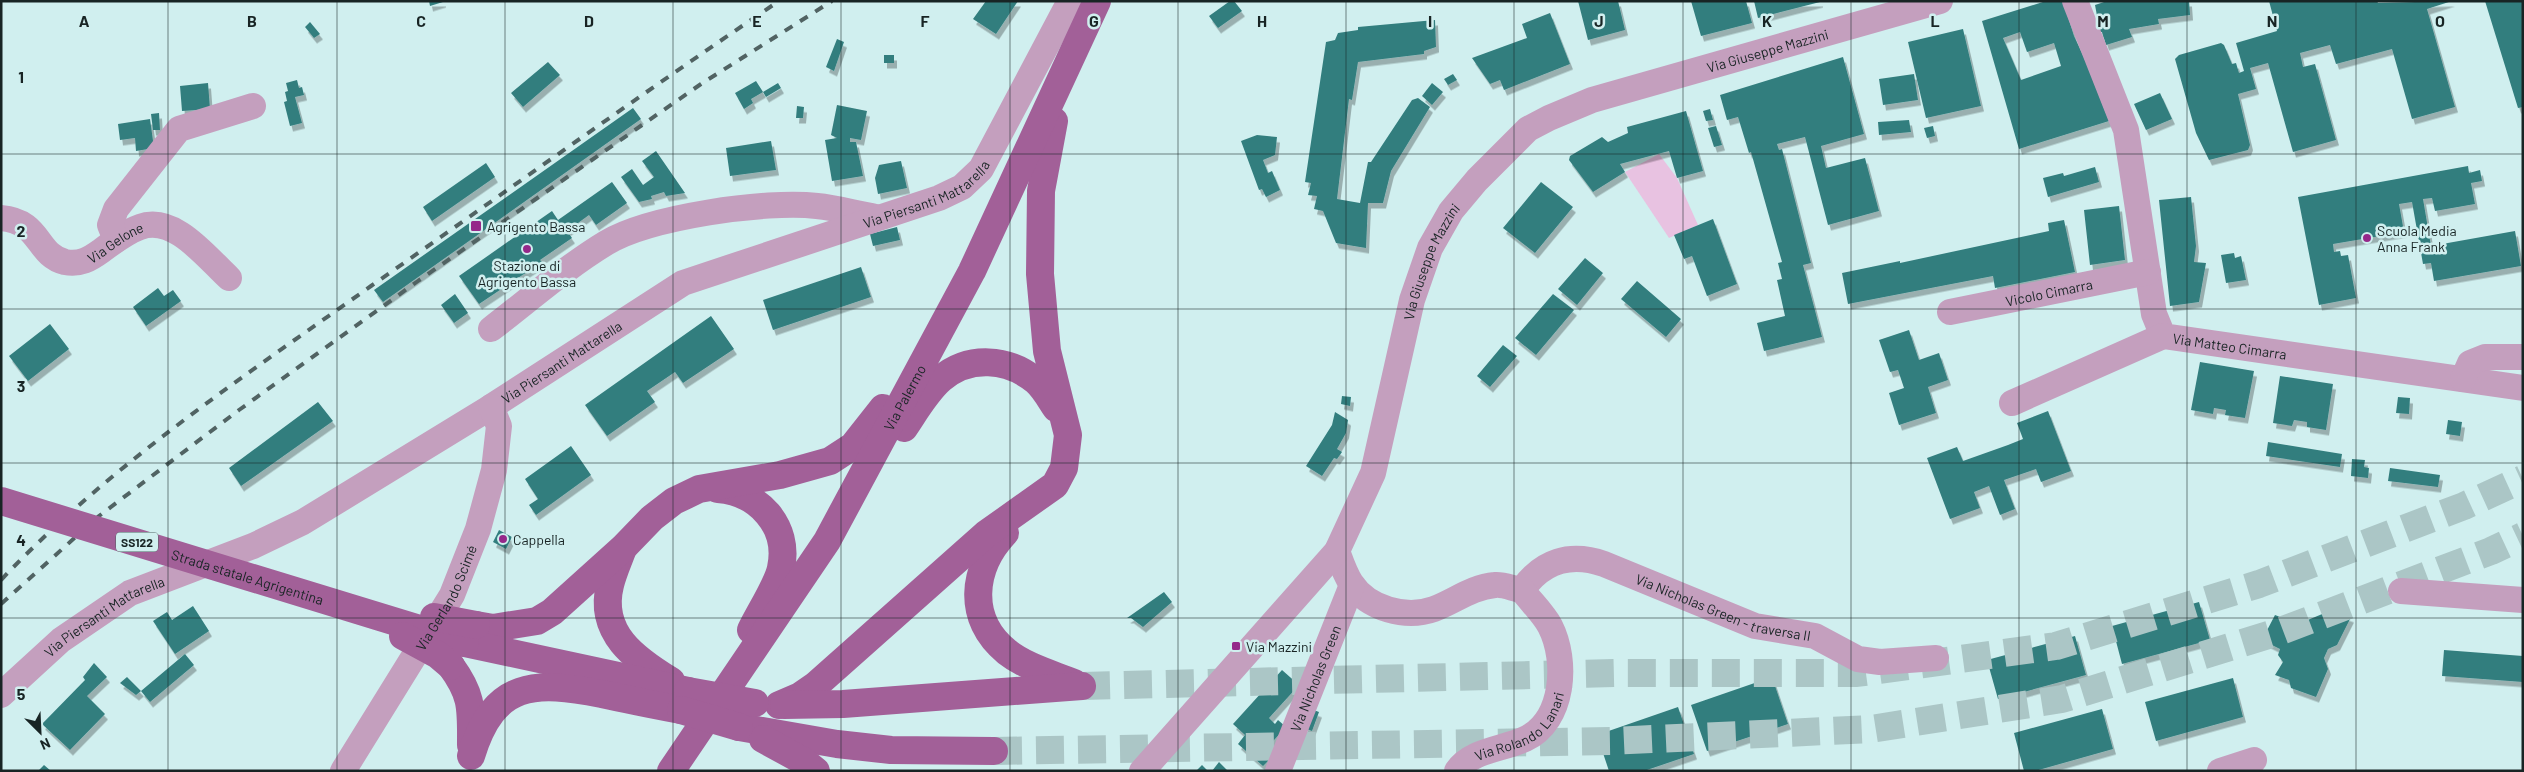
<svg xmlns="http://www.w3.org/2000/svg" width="2524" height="772" font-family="Barlow,sans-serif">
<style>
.green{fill:#e8c2e1}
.building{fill:#337e7e;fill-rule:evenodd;filter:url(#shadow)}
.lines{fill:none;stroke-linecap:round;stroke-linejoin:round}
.major-tunnel{stroke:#abc6c6;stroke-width:28;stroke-dasharray:28 14;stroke-linecap:butt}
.minor{stroke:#c49fbe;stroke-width:26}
.major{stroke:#a26098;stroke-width:28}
.rail{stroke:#516363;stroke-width:4;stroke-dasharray:9 9;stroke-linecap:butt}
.major-bridge{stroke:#a26098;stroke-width:28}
.grid{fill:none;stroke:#182424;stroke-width:1;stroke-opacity:0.55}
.poi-dot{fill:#95288a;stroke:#d0efef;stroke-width:2}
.labels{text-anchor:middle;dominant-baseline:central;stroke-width:5;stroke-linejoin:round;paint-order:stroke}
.shield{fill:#d0efef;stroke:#4f6161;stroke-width:1}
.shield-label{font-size:12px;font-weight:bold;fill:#182424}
.street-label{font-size:14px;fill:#182424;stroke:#d0efef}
.poi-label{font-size:14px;fill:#182424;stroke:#d0efef;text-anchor:start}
.grid-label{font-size:16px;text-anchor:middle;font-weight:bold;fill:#182424;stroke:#d0efef;stroke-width:5;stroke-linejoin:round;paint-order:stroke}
</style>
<defs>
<filter id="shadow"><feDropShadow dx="3" dy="5.5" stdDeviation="0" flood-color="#0004"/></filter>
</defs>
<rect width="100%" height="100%" fill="#d0efef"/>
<path class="green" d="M 1659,154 L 1677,178 L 1698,225 L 1669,238 L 1625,172 Z"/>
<path class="building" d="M 429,1 L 443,1 L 443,2 L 430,6 Z
M 986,1 L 1018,1 L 996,34 L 973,19 Z
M 1230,1 L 1234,1 L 1242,11 L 1218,28 L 1209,16 Z
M 1578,1 L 1618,1 L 1625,30 L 1588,40 Z
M 1691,1 L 1746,1 L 1752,23 L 1701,36 Z
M 1754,1 L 1820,1 L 1820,2 L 1758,18 Z
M 2046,1 L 2063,1 L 2074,36 L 2086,62 L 2109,121 L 2019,149 L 1982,21 ZM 2020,32 L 2027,52 L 2054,43 L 2061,66 L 2021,80 L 2003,38 Z
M 2107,1 L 2189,1 L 2190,15 L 2158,19 L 2159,24 L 2129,29 L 2132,37 L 2106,45 L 2102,32 L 2100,32 L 2095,5 Z
M 2269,1 L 2377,1 L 2378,3 L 2452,1 L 2427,9 L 2455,107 L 2412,119 L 2392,49 L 2336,64 L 2330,45 L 2300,53 L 2303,67 L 2315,64 L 2336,140 L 2293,152 L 2268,63 L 2250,68 L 2256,89 L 2238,94 L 2250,145 L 2248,150 L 2209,160 L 2196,133 L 2175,59 L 2179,55 L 2221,43 L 2224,45 L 2232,64 L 2236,63 L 2239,73 L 2244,71 L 2236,43 L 2277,31 Z
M 2485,1 L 2523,1 L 2523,107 L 2518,108 Z
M 1550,13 L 1570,64 L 1504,90 L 1500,80 L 1490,84 L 1472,58 L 1527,38 L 1522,24 Z
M 1435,20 L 1436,47 L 1424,51 L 1424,54 L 1358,62 L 1352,100 L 1349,99 L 1337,199 L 1360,203 L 1368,162 L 1371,162 L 1412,100 L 1418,98 L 1430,107 L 1391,171 L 1383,203 L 1368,203 L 1366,248 L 1336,243 L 1323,211 L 1314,209 L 1317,196 L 1308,195 L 1311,183 L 1305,182 L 1326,42 L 1335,40 L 1338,33 L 1358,30 L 1358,27 Z
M 310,22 L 320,34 L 314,38 L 305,27 Z
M 1963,29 L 1981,106 L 1926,118 L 1908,42 Z
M 837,39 L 844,42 L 834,71 L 826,67 Z
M 884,55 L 894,55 L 894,63 L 884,63 Z
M 1843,57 L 1864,134 L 1821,146 L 1826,168 L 1865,158 L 1879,211 L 1828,225 L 1805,137 L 1777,144 L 1779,150 L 1782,149 L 1811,263 L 1803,265 L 1822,337 L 1764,351 L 1757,323 L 1785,316 L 1777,280 L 1782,279 L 1778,263 L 1782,262 L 1751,152 L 1749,153 L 1738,117 L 1727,120 L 1720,95 Z
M 548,62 L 560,75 L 523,107 L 511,93 Z
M 1453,74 L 1457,80 L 1448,85 L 1444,79 Z
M 1914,74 L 1918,100 L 1883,105 L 1879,79 Z
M 297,80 L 299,88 L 302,87 L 304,95 L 295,97 L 302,123 L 290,126 L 284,102 L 287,101 L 285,92 L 288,91 L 286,83 Z
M 756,81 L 763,92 L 751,99 L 753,103 L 744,109 L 735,93 Z
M 208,83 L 210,109 L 182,111 L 180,86 Z
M 778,83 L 781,88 L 766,97 L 763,92 Z
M 1432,83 L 1443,92 L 1432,105 L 1422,96 Z
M 2160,93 L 2172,119 L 2146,130 L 2134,104 Z
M 837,105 L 867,111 L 861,140 L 850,138 L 850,142 L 856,142 L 863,176 L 832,181 L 825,140 L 837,138 L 831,135 Z
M 797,106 L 804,107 L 803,118 L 796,118 Z
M 633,108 L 641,119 L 383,302 L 374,290 Z
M 1710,109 L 1713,120 L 1706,121 L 1703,111 Z
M 1686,111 L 1703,171 L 1677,178 L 1669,151 L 1620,164 L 1625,172 L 1593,192 L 1569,160 L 1570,156 L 1602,137 L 1608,142 L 1628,133 L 1627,127 Z
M 159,113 L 160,130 L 153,130 L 151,114 Z
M 150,119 L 154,148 L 136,151 L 135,138 L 120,140 L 118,124 Z
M 1909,120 L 1911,132 L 1879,135 L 1878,122 Z
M 1716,126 L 1722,145 L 1714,147 L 1708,128 Z
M 1933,126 L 1935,136 L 1927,138 L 1924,128 Z
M 1257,135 L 1277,137 L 1275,155 L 1263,160 L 1268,173 L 1272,171 L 1280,190 L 1266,197 L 1262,189 L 1259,190 L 1241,141 Z
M 771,141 L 776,170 L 730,176 L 726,148 Z
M 656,151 L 685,193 L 666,196 L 664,192 L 651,196 L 652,199 L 639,202 L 621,177 L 632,169 L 643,185 L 654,177 L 642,161 Z
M 901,161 L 907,188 L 878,194 L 875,178 L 879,165 Z
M 486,163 L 495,177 L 432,221 L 423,207 Z
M 2468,166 L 2469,173 L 2480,170 L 2482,181 L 2471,183 L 2475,204 L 2435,211 L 2432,198 L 2423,199 L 2431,246 L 2515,231 L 2521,266 L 2434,281 L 2431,263 L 2423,264 L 2412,202 L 2399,204 L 2404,232 L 2333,244 L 2334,252 L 2340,251 L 2341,256 L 2348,255 L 2356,298 L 2319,305 L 2298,197 Z
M 2095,167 L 2099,182 L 2048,197 L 2043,178 L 2063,173 L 2064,176 Z
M 612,182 L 627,203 L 596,225 L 589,215 L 567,231 L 572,238 L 540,260 L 542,262 L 479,304 L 459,276 L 552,211 L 558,220 Z
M 1541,182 L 1573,207 L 1535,253 L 1503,228 Z
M 2191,197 L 2196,246 L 2194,262 L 2206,263 L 2199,302 L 2170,306 L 2159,200 Z
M 2119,206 L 2125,260 L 2090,265 L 2084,210 Z
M 1713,219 L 1737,284 L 1707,296 L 1692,256 L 1684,259 L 1674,235 Z
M 2064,220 L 2075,272 L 1995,288 L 1993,276 L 1848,304 L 1842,273 L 1900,261 L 1900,263 L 2049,231 L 2048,223 Z
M 897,227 L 900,240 L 873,246 L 870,234 Z
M 2234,253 L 2235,258 L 2241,256 L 2246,280 L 2226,283 L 2221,255 Z
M 1585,258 L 1603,273 L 1577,305 L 1558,289 Z
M 861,267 L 871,297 L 773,330 L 763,300 Z
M 1637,281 L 1681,319 L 1666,337 L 1621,299 Z
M 158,288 L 164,296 L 173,290 L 181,301 L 146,326 L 133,307 Z
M 455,294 L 468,313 L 454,323 L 441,305 Z
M 1553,294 L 1574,310 L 1536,355 L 1515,338 Z
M 711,316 L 734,349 L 683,383 L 675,372 L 647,391 L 655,402 L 607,436 L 585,405 Z
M 50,324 L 69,349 L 28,381 L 9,356 Z
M 1909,330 L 1919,360 L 1939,353 L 1948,380 L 1928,387 L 1936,413 L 1899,425 L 1889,393 L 1904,388 L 1898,370 L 1890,372 L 1879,340 Z
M 1503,345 L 1517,356 L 1490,387 L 1477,376 Z
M 2200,362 L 2254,371 L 2245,418 L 2225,415 L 2226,410 L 2214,408 L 2213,414 L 2191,410 Z
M 2280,376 L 2333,384 L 2326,430 L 2307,427 L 2307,422 L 2294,420 L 2292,426 L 2273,423 Z
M 1342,396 L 1351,397 L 1350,406 L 1341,404 Z
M 2398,397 L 2410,398 L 2409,414 L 2396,413 Z
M 318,402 L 333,421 L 241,486 L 229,468 Z
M 2048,411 L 2071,471 L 2041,482 L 2036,469 L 2004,480 L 2015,509 L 2000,515 L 1989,486 L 1974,492 L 1980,508 L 1950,519 L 1927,458 L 1957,447 L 1963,461 L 2008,445 L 2023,439 L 2017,423 Z
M 1335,412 L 1348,420 L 1346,433 L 1337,449 L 1342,452 L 1337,459 L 1334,458 L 1322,476 L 1306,466 L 1332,425 Z
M 2448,420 L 2462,422 L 2460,436 L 2446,434 Z
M 2268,442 L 2342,454 L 2340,467 L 2266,456 Z
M 571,446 L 591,475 L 536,515 L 529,505 L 538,499 L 525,479 Z
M 2352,459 L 2365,460 L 2364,467 L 2369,468 L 2368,478 L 2351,476 Z
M 2390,468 L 2440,475 L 2438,487 L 2388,481 Z
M 499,530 L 512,537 L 506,549 L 493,542 Z
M 1164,592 L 1172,602 L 1143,627 L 1131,618 L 1127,618 Z
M 2199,602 L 2210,640 L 2122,664 L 2112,626 Z
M 193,606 L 209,631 L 175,654 L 153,621 L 167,612 L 172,620 Z
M 2332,610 L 2351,617 L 2337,645 L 2328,649 L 2324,658 L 2328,669 L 2316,697 L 2291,688 L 2289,680 L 2275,675 L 2283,662 L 2278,655 L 2280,649 L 2262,640 L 2275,615 L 2298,624 Z
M 2075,636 L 2086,675 L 1998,699 L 1987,660 Z
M 2444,650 L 2523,656 L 2523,682 L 2442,676 Z
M 185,654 L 194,665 L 150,702 L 141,691 L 136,695 L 120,683 L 127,677 L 141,691 Z
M 94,663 L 107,677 L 87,696 L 105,714 L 70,750 L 42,724 L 85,680 L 83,677 Z
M 1282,670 L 1299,685 L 1269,718 L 1275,724 L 1278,720 L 1286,727 L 1262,753 L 1269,760 L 1263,766 L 1238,744 L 1245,735 L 1233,724 Z
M 1772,677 L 1788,724 L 1707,751 L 1691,705 Z
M 2233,678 L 2243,717 L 2156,741 L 2145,702 Z
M 1678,707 L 1694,754 L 1644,771 L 1609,771 L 1597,735 Z
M 1311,709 L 1319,712 L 1312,731 L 1304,728 Z
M 2102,709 L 2113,749 L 2035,771 L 2024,771 L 2014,733 Z
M 1219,762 L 1228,771 L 1212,771 Z
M 44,765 L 51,771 L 38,771 Z
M 1202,765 L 1208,771 L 1196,771 Z"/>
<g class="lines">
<path class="major-tunnel" d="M 1082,686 L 1615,673 L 1857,673 L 2056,646 L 2259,584 L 2464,506 L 2523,479
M 994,751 L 1610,741 L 1871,729 L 2062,699 L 2278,632 L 2491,551 L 2523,536"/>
<g class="minor">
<path id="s1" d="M 2075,1 L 2126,130 L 2154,314 L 2163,336 L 2523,388"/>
<path id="s2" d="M 1,218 C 41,221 36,255 65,262 C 80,265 90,259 101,251 C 113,242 126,232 140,227 C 174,214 207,258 229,278"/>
<path d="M 116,240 L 110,225 L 116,209 L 179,129 L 253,106"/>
<path id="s3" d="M 1950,312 L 2148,272"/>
<path d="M 491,329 C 529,300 565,268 606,243 C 649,217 766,200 817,206 C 837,208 857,214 876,217"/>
<path d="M 2463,379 L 2470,363 L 2485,357 L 2523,357"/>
<path d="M 2012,403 L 2163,336"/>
<path d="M 1337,551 C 1341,562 1345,574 1351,583 C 1368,609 1406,619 1434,609 C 1455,601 1472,587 1495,585 C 1503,584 1514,589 1522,590"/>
<path id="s4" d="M 1522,590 C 1542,561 1570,552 1604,564 L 1755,626 L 1815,636 L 1858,659 L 1880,662 L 1936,658"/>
<path d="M 2401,591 L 2523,600"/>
<path id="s5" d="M 1,695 L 61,640 L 130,593 L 253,546 L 303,522 L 491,407 L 683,283 L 939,198 L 962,187 L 981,169 L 1070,1"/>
<path id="s6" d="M 343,771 L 452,595 L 478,529 L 494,470 L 499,426 L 491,407"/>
<path id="s7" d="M 1142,771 L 1337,551 L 1373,473 L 1412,300 L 1430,248 L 1451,211 L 1477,180 L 1528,129 L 1549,118 L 1592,100 L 1940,1"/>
<path id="s8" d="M 1278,771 L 1352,585"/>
<path id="s9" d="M 1457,771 C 1471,750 1504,749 1525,739 C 1564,721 1568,661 1550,626 C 1543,613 1531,602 1522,590"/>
<path d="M 2220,771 L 2254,760"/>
</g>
<g class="major">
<path d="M 904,428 C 915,412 926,392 941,379 C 969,355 1008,358 1036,381 C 1044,388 1050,399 1056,408"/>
<path d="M 718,489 C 758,492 790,526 781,568 C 778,584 759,613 751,630"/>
<path d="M 1005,533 C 972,568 966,619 1007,652 C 1026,667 1052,674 1074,683"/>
<path d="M 622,551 C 618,562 613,573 610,585 C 598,633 635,659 671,681"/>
<path d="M 476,625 L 493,628 L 537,621 L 552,612 L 623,548 L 652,518 L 674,501 L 699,489 L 780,475 L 830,461 L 853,446 L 883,408"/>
<path d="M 465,643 L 688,691"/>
<path d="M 451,666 C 473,696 471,709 471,745"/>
<path d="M 779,705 L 800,696 L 816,685 L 986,534 L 1055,485 L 1064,468 L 1068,435 L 1047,351 L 1040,274 L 1041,191 L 1054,121"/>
<path d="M 784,705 L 843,704 L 1082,686"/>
<path d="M 739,727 L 837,744 L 891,750 L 994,751"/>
<path d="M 763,739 L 805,762 L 816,771"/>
<path d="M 471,756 C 494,680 535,681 602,694 C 629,700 655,705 681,710"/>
<path id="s10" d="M 671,771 L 827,541 L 972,271 L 1097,1"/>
</g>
<path class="rail" d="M 1,580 C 110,465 243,377 371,286 C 507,191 641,94 779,1
M 1,604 L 99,516 L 239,410 L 418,281 L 701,84 L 832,1"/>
<g class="major-bridge">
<path id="s11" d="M 1,501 L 465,643"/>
<path d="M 434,617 L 476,625"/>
<path d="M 403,636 L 438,655 L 451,666"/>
<path d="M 688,691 L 755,703"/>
<path d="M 681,710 L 739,727"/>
</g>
</g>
<path class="grid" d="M 168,1 L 168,771M 337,1 L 337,771M 505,1 L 505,771M 673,1 L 673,771M 841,1 L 841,771M 1010,1 L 1010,771M 1178,1 L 1178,771M 1346,1 L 1346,771M 1514,1 L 1514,771M 1683,1 L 1683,771M 1851,1 L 1851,771M 2019,1 L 2019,771M 2187,1 L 2187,771M 2356,1 L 2356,771M 1,154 L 2523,154M 1,309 L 2523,309M 1,463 L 2523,463M 1,618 L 2523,618"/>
<g class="poi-dot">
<rect x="470" y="220" width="12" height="12" rx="2.5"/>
<circle cx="2367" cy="238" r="5"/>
<circle cx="527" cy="249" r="5"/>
<circle cx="503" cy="539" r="5"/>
<rect x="1231" y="641" width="10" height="10" rx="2.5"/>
</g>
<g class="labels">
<rect class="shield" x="116" y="532.5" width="42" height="19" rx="4"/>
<g class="shield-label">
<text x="137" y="542">SS122</text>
</g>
<g class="street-label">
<text stroke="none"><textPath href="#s7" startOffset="1020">Via Giuseppe Mazzini</textPath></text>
<text stroke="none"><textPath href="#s5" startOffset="1061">Via Piersanti Mattarella</textPath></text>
<text stroke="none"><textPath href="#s2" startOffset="136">Via Gelone</textPath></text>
<text stroke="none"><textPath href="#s7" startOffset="600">Via Giuseppe Mazzini</textPath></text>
<text stroke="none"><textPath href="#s3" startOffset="101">Vicolo Cimarra</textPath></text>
<text stroke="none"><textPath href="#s1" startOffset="416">Via Matteo Cimarra</textPath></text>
<text stroke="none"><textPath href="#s5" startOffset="656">Via Piersanti Mattarella</textPath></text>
<text stroke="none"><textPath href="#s10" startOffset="441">Via Palermo</textPath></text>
<text stroke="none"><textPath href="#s11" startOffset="258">Strada statale Agrigentina</textPath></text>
<text stroke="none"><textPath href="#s6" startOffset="202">Via Gerlando Scimé</textPath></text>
<text stroke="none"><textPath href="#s4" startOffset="221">Via Nicholas Green - traversa II</textPath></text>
<text stroke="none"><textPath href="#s5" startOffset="131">Via Piersanti Mattarella</textPath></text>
<text stroke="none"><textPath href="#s8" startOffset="100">Via Nicholas Green</textPath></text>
<text stroke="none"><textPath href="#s9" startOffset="80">Via Rolando Lanari</textPath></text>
</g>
<g class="poi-label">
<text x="487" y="226">Agrigento Bassa</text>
<text x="2377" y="230">Scuola Media<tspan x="2377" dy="16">Anna Frank</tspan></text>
<text x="527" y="265" text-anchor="middle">Stazione di<tspan x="527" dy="16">Agrigento Bassa</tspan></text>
<text x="513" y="539">Cappella</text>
<text x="1246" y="646">Via Mazzini</text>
</g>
</g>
<g class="grid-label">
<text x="84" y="27">A</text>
<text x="252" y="27">B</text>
<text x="421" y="27">C</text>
<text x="589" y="27">D</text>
<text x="757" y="27">E</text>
<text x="925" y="27">F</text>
<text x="1094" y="27">G</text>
<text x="1262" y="27">H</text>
<text x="1430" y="27">I</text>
<text x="1599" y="27">J</text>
<text x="1767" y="27">K</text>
<text x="1935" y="27">L</text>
<text x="2103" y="27">M</text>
<text x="2272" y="27">N</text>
<text x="2440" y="27">O</text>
<text x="21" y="83">1</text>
<text x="21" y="237">2</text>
<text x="21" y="392">3</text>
<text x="21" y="546">4</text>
<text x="21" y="700">5</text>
</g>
<rect width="2524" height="772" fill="none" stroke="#182424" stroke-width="5"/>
<g transform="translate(40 732) rotate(156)" stroke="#d0efef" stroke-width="4" paint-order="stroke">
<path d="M0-4L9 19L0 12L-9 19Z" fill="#182424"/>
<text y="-8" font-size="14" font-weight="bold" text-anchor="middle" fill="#182424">N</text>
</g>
</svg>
